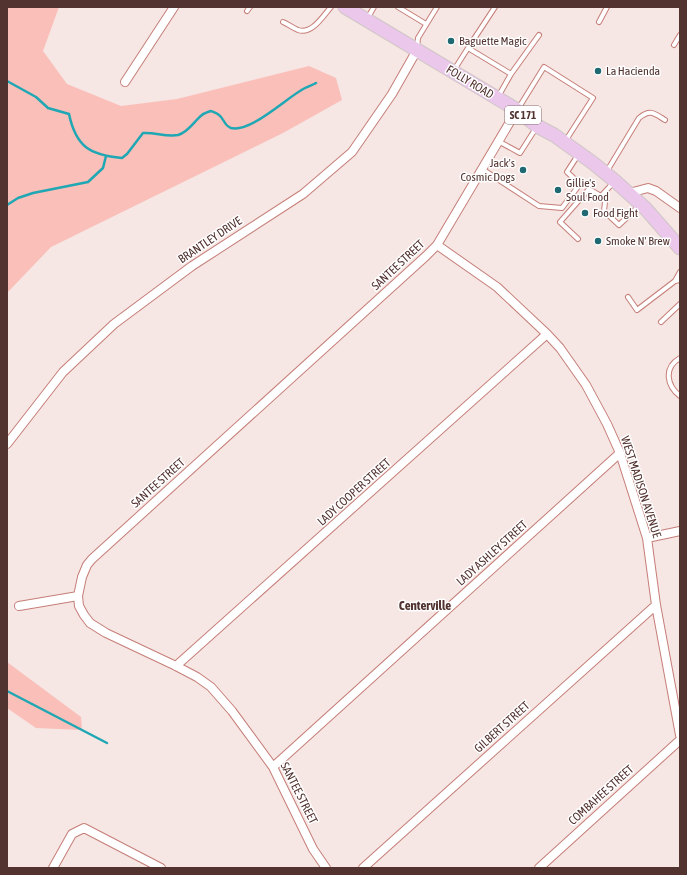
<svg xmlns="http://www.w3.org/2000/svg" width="687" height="875" font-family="'Asap Condensed',sans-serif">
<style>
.green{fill:#fabfb9}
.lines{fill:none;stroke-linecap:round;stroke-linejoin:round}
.stream{stroke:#1fa7b4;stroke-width:2.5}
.service-casing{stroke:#c67e78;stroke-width:6}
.minor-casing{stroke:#c67e78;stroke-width:10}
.primary-casing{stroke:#cfc6c5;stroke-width:15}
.service{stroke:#fff;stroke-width:4}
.minor{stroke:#fff;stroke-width:8}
.primary{stroke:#ebc7ec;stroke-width:13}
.poi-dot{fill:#1f6a72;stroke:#fff;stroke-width:1.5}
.labels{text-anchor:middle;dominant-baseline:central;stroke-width:3;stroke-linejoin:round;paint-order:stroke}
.shield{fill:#fff;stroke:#86706e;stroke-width:1}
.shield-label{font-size:11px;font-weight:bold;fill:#523330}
.poi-label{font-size:12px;fill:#523330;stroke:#fff;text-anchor:start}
.street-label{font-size:12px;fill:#523330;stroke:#fff}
.neighbourhood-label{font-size:13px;font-weight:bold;fill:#523330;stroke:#fff}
</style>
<rect width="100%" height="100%" fill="#f6e6e4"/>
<path class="green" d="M 7,7 L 59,7 L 43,51 L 67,84 L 121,106 L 177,99 L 309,66 L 336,78 L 342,100 L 283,133 L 51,247 L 7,293 Z
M 7,662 L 81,717 L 82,730 L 36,728 L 7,708 Z"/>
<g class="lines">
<path class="stream" d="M 7,81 L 36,97 L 48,108 L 69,114 C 76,147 90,155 122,158 L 127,154 L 143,133 C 155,132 165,137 178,135 C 189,132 194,121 202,115 C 204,113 208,112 211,111 C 213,112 217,113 219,115 C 224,118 224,126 231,128 C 251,133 287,97 305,88 C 309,86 313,85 316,83
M 7,205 L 18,198 L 33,193 L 88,182 L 103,168 L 106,156
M 7,691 L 107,743"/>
<g class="service-casing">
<path id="service" d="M 398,7 L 426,24
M 247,11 L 250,7
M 367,19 L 374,7
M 283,22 C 288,24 293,28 298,30 C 312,35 323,16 331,7
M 599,22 L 607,7
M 674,45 L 680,35
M 417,48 L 418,38 L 437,7
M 468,48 L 495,7
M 454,70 L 468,48 L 511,74 L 498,97
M 511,74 L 539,35
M 518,109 L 544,67 L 593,98 L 566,140
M 498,141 L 520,153 L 536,128
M 482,169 L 539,206 L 562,208 L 580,184 L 567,172 L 578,155
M 607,171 L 639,118 C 650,109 654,113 665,120
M 601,196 L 613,183
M 578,239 L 560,222 L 589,189 L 601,196 L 605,202 L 604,211 L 619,225 L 639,206
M 675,281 L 680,272
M 628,297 L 637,310 L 675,281 L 680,280
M 661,322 L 680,304
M 680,358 C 663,368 667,386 680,396"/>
</g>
<g class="minor-casing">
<path id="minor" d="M 125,82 L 174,7
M 629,193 L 648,188 L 656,191 L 680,208
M 437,245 L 497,287 L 547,334 L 560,348 L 586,385 L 607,424 L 620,453 L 647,538 L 656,605 L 680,735
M 7,444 L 63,372 L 114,324 L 192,266 L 303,194 L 352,152 L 392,94 L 417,50
M 647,538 L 680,531
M 19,606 L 78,596
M 176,666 L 547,334
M 273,767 L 620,453
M 53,868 L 72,834 L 84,828 L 161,868
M 326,868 L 313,849 L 273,767 L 232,711 L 211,687 L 197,677 L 176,666 L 106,633 L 90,623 L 84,615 L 79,606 L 78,596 L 82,577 L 87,565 L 92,559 L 426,256 L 437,245 L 517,110
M 363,868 L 656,605
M 539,868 L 680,740"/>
</g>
<g class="primary-casing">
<path id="primary" d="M 345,7 L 517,110 L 537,126 L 554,135 L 593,163 L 615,181 L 645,208 L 680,248"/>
</g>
<use href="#service" class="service"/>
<use href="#minor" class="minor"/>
<use href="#primary" class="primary"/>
</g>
<g class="poi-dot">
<circle cx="451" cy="41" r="4"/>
<circle cx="598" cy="71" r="4"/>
<circle cx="523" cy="170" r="4"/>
<circle cx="558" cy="190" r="4"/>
<circle cx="585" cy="213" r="4"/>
<circle cx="598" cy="241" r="4"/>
</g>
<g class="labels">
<rect class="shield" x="505" y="106" width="36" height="18" rx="3"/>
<g class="shield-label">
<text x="523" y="115">SC 171</text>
</g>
<g class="poi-label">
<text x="459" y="41">Baguette Magic</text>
<text x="606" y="71">La Hacienda</text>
<text x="515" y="163" text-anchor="end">Jack's<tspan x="515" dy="14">Cosmic Dogs</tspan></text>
<text x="566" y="183">Gillie's<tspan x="566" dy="14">Soul Food</tspan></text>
<text x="593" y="213">Food Fight</text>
<text x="606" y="241">Smoke N' Brew</text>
</g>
<g class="street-label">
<text transform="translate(470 82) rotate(31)">FOLLY ROAD</text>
<text transform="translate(210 240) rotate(-34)">BRANTLEY DRIVE</text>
<text transform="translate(398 265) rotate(-43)">SANTEE STREET</text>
<text transform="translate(158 483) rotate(-42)">SANTEE STREET</text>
<text transform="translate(641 487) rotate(72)">WEST MADISON AVENUE</text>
<text transform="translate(354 492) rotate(-42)">LADY COOPER STREET</text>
<text transform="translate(492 553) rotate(-42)">LADY ASHLEY STREET</text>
<text transform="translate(502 727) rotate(-42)">GILBERT STREET</text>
<text transform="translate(299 793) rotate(63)">SANTEE STREET</text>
<text transform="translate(601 795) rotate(-42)">COMBAHEE STREET</text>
</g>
<g class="neighbourhood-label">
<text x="425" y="605">Centerville</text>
</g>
</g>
<rect width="687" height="875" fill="none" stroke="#523330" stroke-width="16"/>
</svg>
